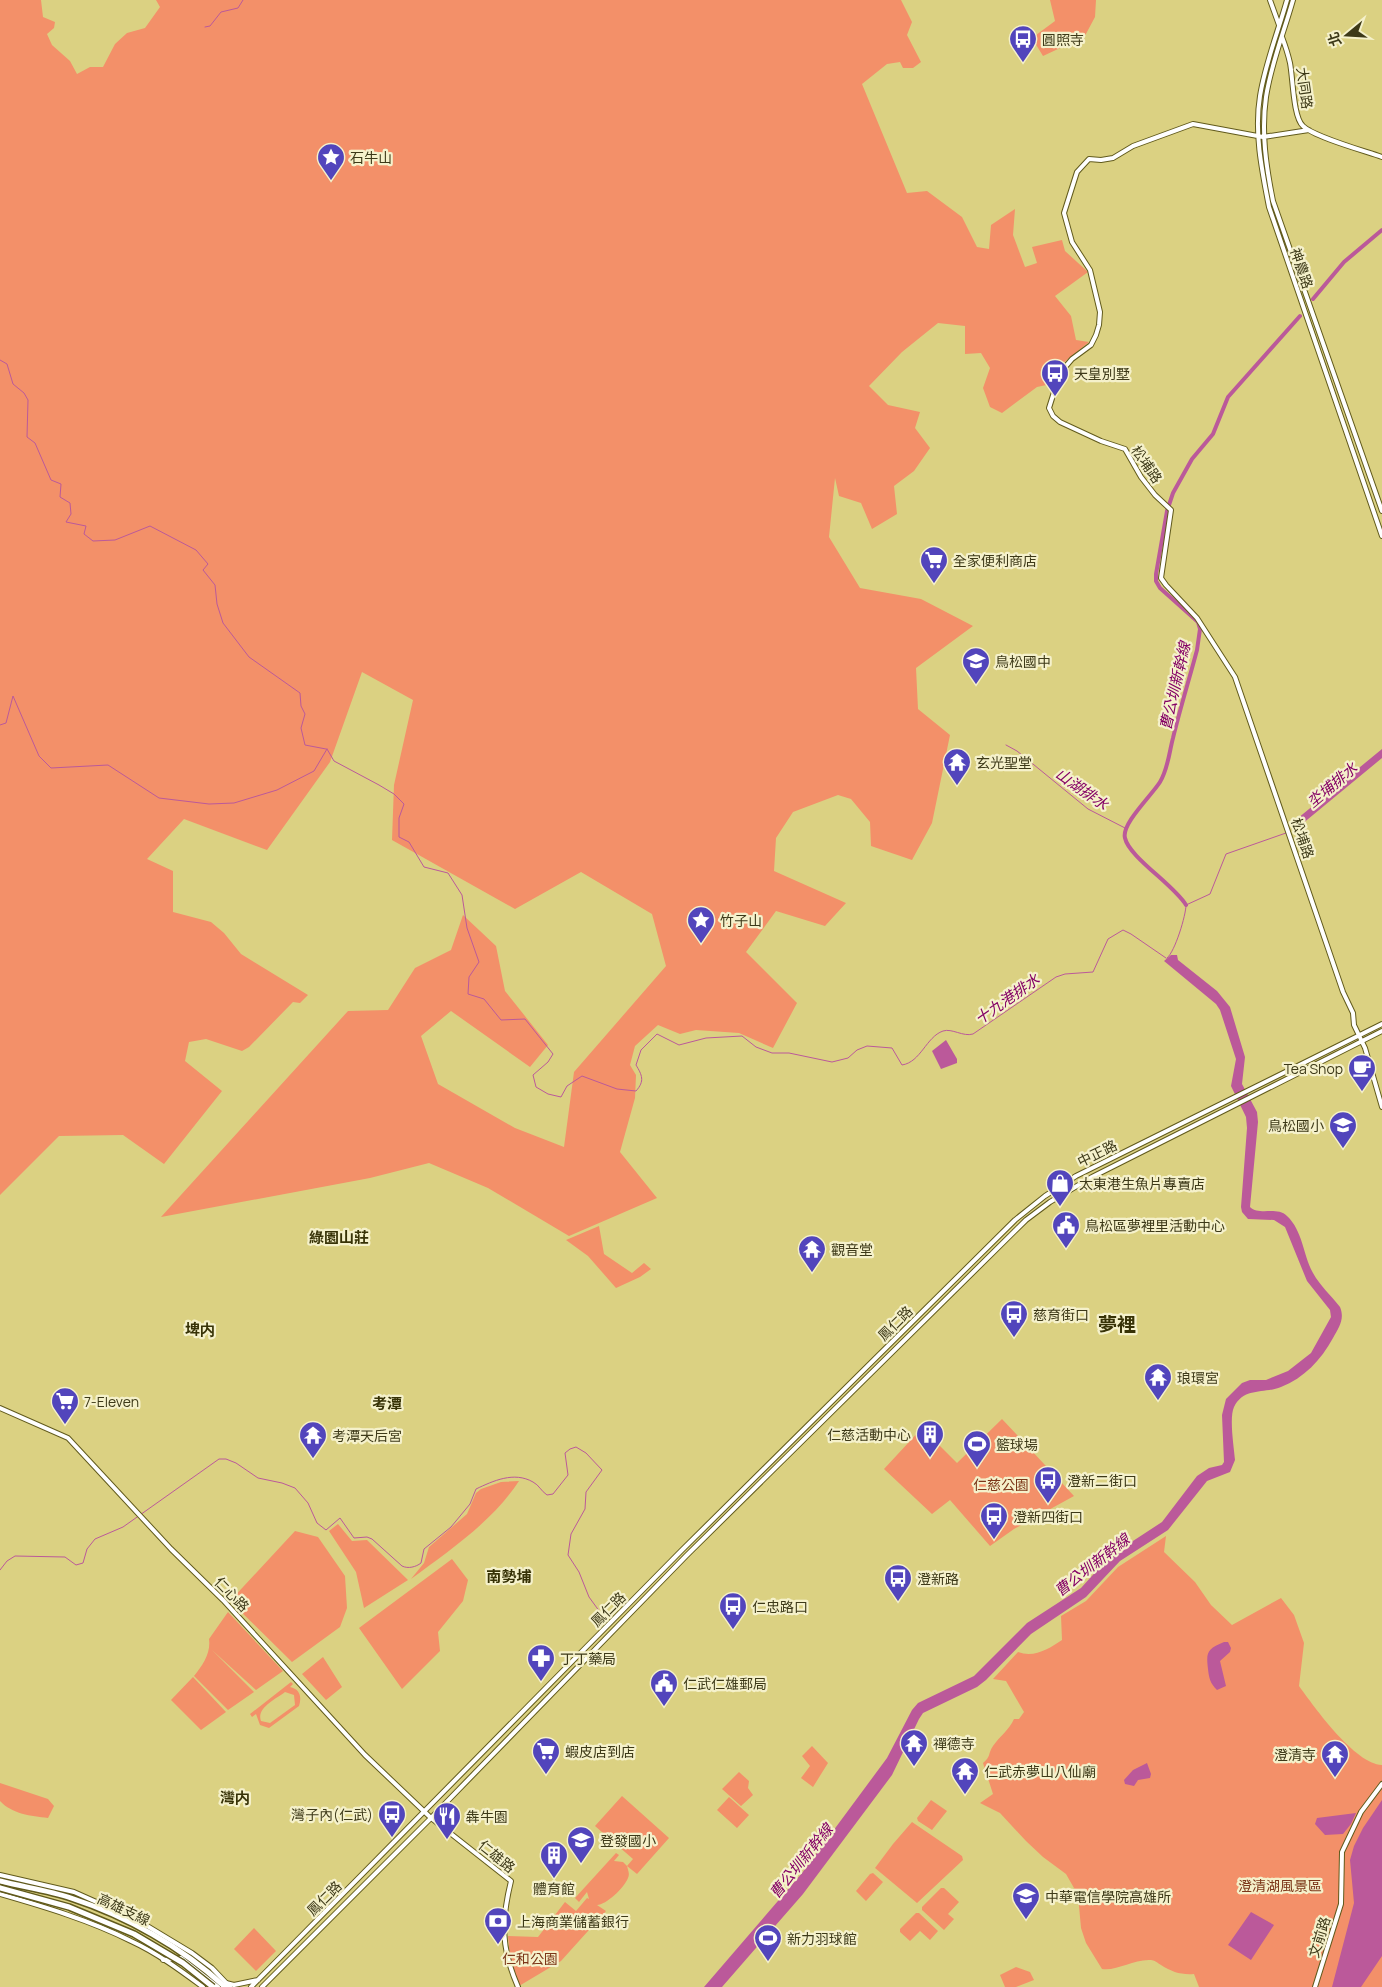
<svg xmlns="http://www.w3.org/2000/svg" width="1382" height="1987" font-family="Manrope,'Noto Sans TC',sans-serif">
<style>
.green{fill:#f39069;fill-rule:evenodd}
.water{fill:#bb599a}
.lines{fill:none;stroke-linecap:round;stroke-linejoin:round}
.stream{stroke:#bb599a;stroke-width:1}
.canal{stroke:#bb599a;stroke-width:4}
.tertiary-casing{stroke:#615a1c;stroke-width:6}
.secondary-casing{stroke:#615a1c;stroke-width:6}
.motorway-casing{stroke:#615a1c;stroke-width:8}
.tertiary{stroke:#fff;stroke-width:4}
.secondary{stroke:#fff;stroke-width:4}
.motorway{stroke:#fff;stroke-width:5}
.motorway-bridge-casing{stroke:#615a1c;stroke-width:8;stroke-linecap:butt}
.motorway-bridge{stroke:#fff;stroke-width:5}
.labels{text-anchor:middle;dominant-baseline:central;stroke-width:4.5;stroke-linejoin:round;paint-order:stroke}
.poi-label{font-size:14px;fill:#3d3918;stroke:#f5f1cb;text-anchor:start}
.street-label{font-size:14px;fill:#3d3918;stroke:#f5f1cb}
.park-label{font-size:14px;fill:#7c3618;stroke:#f5f1cb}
.water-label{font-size:15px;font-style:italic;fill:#840065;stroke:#f5f1cb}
.neighbourhood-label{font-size:15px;font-weight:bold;fill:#373206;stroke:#f5f1cb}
.district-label{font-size:19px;font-weight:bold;fill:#373206;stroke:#f5f1cb}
</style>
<rect width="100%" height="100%" fill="#dbd182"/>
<path class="green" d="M 0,0 L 41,0 L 43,17 L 55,22 L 54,28 L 47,34 L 52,45 L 70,61 L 77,74 L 90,67 L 103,67 L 115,44 L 127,33 L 145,28 L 160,7 L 156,0 L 901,0 L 912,22 L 907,35 L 921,62 L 913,68 L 903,68 L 900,62 L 887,64 L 862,84 L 907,193 L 927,191 L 962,217 L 977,247 L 989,249 L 991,225 L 1015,209 L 1013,235 L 1025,267 L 1037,263 L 1032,247 L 1062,240 L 1065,251 L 1088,272 L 1055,296 L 1071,316 L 1076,340 L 1089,342 L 1052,372 L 1051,384 L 1037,387 L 1002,413 L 990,407 L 983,388 L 990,368 L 981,353 L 965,354 L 965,326 L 938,323 L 902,352 L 869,386 L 888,405 L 920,412 L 915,428 L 930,448 L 914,471 L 894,486 L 897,514 L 872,529 L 861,503 L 839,496 L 835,478 L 829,537 L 860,588 L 921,599 L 973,626 L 916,668 L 918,709 L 950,735 L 932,823 L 912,860 L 871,846 L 870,822 L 851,799 L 838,795 L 793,812 L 776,838 L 774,871 L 846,903 L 825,926 L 776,911 L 746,952 L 797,1003 L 773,1048 L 739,1033 L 696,1030 L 680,1034 L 658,1025 L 635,1046 L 630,1065 L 636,1075 L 635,1098 L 620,1152 L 657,1198 L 569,1236 L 488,1188 L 429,1163 L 370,1178 L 161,1217 L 348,1011 L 388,1010 L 415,968 L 451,950 L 463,915 L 496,946 L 505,991 L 548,1045 L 530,1067 L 451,1011 L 421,1036 L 438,1084 L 515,1128 L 564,1147 L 574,1072 L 666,966 L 652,914 L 581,872 L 515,909 L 392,840 L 394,785 L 413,700 L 362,672 L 330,762 L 267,850 L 184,819 L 147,859 L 173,871 L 173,912 L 211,922 L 224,933 L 241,954 L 308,995 L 300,1003 L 293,1002 L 249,1047 L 242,1051 L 206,1039 L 189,1042 L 185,1061 L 222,1091 L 164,1164 L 123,1135 L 59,1136 L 0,1195 Z
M 1050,0 L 1096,0 L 1095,17 L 1080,45 L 1073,42 L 1043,56 L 1032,38 L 1055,21 Z
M 599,1226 L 604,1254 L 632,1273 L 644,1263 L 651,1269 L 640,1277 L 616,1288 L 588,1256 L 566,1240 Z
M 1002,1419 L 1074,1496 L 1014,1529 L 990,1546 L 950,1500 L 932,1514 L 884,1469 L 922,1428 L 957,1463 Z
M 519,1481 C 492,1522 450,1550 411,1579 L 424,1563 L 429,1547 L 467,1514 L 476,1493 L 481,1489 L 501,1482 Z
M 338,1524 L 352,1541 L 367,1540 L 408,1580 L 364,1608 L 356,1572 L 329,1531 Z
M 295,1531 L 318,1537 L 345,1576 L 347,1608 L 340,1627 L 292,1662 L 230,1601 Z
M 1166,1536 L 1164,1552 L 1195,1582 L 1211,1605 L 1232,1625 L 1281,1598 L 1294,1615 L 1304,1643 L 1299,1686 C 1315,1708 1355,1764 1382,1765 L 1382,1987 L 1199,1987 L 1194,1974 C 1181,1975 1172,1972 1161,1965 C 1158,1963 1154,1960 1151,1960 C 1133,1959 1118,1971 1102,1969 L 1086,1943 L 1081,1928 L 1078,1895 L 1066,1874 L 1043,1857 L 1026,1841 L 1000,1813 L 980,1803 L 993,1794 L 983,1763 C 991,1757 988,1753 993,1746 C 1000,1736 1009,1730 1014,1719 L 1019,1719 L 1024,1712 L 1006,1681 L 993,1679 L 1018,1652 C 1034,1658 1049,1649 1062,1640 L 1061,1616 L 1086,1601 L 1118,1567 Z
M 452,1559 L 468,1580 L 463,1601 L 438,1632 L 440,1651 L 402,1689 L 359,1628 Z
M 228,1612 L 283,1671 L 256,1690 L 212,1650 L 254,1692 L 228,1710 L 194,1676 C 203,1665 211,1653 209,1639 Z
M 323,1657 L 342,1687 L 326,1700 L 302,1674 Z
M 193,1677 L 226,1712 L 201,1730 L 171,1700 Z
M 291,1682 L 293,1684 L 290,1687 C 300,1689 302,1697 299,1706 L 269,1728 L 260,1725 L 256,1714 L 252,1717 L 250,1714 ZM 285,1692 L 294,1695 L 295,1705 L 270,1723 L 261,1721 C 256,1708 276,1699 285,1692 Z
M 812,1746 L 828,1763 L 813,1787 L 801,1778 L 810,1766 L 802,1756 Z
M 739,1772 L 749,1781 L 748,1788 L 753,1795 L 741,1806 L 722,1789 Z
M 0,1783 L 48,1799 L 54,1806 L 48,1818 C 31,1816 12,1814 0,1801 Z
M 622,1796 L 669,1838 L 637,1874 L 627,1866 C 628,1870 630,1874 628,1878 C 624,1888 606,1905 597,1905 L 606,1911 L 561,1961 L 519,1986 L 510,1958 L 508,1936 L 538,1937 L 565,1902 L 576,1911 L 587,1898 L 589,1899 L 587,1892 L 579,1902 L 575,1898 L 616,1853 L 619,1855 L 614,1861 L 623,1862 L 627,1866 L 633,1859 L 595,1826 Z
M 729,1797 L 749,1815 L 737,1828 L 717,1810 Z
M 931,1800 L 947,1811 L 932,1830 L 918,1821 L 917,1818 Z
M 912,1822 L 962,1856 L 963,1860 L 917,1903 L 875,1868 L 893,1844 Z
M 873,1873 L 883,1882 L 866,1901 L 856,1891 L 870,1874 Z
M 941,1888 L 944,1888 L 959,1902 L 948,1914 L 954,1919 L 944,1930 L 922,1910 L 922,1907 Z
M 916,1913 L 919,1913 L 938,1931 L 930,1940 L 920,1931 L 910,1941 L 900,1932 L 900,1929 Z
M 254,1928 L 276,1951 L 256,1971 L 234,1949 Z
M 1016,1967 L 1030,1972 L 1034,1980 L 1016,1987 L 1005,1987 L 1000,1975 Z"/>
<path class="water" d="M 1382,749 L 1382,758 L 1296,829 L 1292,823 Z
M 1171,955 L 1177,955 L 1178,960 L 1217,991 L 1230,1007 L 1245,1057 L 1242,1084 L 1257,1112 L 1258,1122 L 1250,1207 C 1259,1216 1277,1206 1287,1216 C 1303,1231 1303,1255 1313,1273 C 1320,1286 1331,1295 1340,1307 C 1345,1319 1339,1327 1333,1338 C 1321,1360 1304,1378 1281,1387 C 1264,1394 1244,1387 1234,1407 C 1229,1418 1234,1447 1235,1460 L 1230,1472 L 1207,1481 L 1168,1530 L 1120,1561 L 1086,1597 L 1031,1634 L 986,1680 L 977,1687 L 923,1713 L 919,1719 L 892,1775 L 803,1894 L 722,1987 L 704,1987 L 802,1873 L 887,1758 L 912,1710 L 918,1703 L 974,1676 L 1027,1623 L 1081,1588 L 1110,1556 L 1162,1522 L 1197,1476 L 1209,1468 L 1222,1465 L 1224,1462 L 1222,1415 L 1226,1399 L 1242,1383 L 1250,1380 L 1266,1380 L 1288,1371 L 1311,1353 L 1331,1317 L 1330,1310 L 1307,1281 L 1285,1227 L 1274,1220 L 1248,1219 L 1242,1212 L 1241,1207 L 1247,1128 L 1246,1117 L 1231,1086 L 1236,1059 L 1220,1010 L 1216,1004 L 1164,961 Z
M 946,1040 L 957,1059 L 957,1063 L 941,1069 L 932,1051 Z
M 1224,1642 L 1228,1642 L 1231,1648 L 1230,1652 L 1220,1661 L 1226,1686 L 1217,1690 C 1210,1683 1209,1678 1208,1669 C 1206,1652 1207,1649 1224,1642 Z
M 1147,1763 L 1151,1774 L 1150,1778 L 1138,1780 L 1134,1786 L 1125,1784 L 1124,1780 L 1133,1770 Z
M 1382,1800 L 1382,1956 L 1361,1987 L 1332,1987 L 1354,1903 L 1350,1860 L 1354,1846 L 1363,1828 Z
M 1356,1813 L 1351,1824 L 1343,1834 L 1325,1835 L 1315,1824 L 1317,1818 Z
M 1251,1912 L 1274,1925 L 1251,1960 L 1228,1945 Z"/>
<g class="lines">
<path class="stream" d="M 205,27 L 210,26 L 221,12 L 238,8 L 243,0
M 0,360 L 7,364 L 13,384 L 24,393 L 28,400 L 27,437 L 35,443 L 51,480 L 61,484 L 60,497 L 70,503 L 71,514 L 66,522 L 86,526 L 84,534 L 93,541 L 115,540 L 150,526 L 196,550 L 208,564 L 203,570 L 215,585 L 217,604 L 223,623 L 249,657 L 300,693 L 301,706 L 305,714 L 301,728 L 305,745 L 326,749
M 0,725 L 6,723 L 13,696 L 39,756 L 51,768 L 108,765 L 159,798 L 209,804 L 234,803 L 277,790 L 314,771 L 327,749
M 1006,745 L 1017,751 L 1088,809 L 1125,828
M 327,749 L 334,761 L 379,785 L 394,794 L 404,804 L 399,818 L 399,837 L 409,842 L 424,867 L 448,873 L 462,895 L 467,928 L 479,962 L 469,977 L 468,994 L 484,999 L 501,1020 L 525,1019 L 553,1054 L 548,1062 L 533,1075 L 536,1087 L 548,1094 L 561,1097 L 567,1086 L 582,1076 L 617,1089 L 636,1091 C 645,1081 642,1075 636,1065 L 641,1050 L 657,1034 L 679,1045 L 706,1038 L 742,1036 L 756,1047 L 772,1053 L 789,1053 L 832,1062 L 848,1058 L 857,1050 L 867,1046 L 892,1048 L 902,1065 C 921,1062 926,1037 943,1031 C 952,1028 963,1037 973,1034 L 1056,977 L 1065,974 L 1093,972 L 1108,939 L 1123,930 L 1131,934 L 1166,958
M 1167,958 C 1175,952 1186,915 1186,905 L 1210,894 L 1226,854 L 1286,833
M 0,1570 L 7,1561 L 15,1556 L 65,1557 L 76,1565 L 83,1563 L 87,1549 L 95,1539 L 123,1527 L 219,1459 L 226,1459 L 236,1463 L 258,1478 L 282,1483 L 295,1488 L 308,1503 L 317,1523 L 326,1530 L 340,1518 L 354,1538 L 367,1537 L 372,1539 L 402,1566 C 408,1569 416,1567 421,1563 L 424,1549 L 451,1527 L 470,1504 L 476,1489 C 493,1481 514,1471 533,1482 C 539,1485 541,1491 547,1495 L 553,1494 L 568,1475 L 565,1453 L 570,1449 L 576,1447 L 586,1453 L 602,1470 L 586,1492 L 585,1509 L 571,1534 L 568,1555 L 579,1572 L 589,1597 L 605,1619"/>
<path class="canal" d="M 1313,299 L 1344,262 L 1382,230
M 1186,905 C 1174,885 1129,857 1125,838 C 1121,824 1152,795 1160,782 C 1168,769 1169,753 1173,738 C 1180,709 1189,680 1197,650 L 1200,629 L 1198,622 L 1160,588 L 1156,581 L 1156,574 L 1167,511 L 1173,493 L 1192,459 L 1213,434 L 1228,397 L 1300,316"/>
<g class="tertiary-casing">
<path id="tertiary" d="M 1270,0 L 1279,25
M 1287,0 C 1278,32 1265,64 1260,96 C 1254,133 1262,171 1269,207 L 1382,536
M 1293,0 C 1284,32 1271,64 1266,97 C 1261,132 1266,166 1273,201 L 1382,511
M 1282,37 C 1285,45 1288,54 1290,63 C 1293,78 1293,117 1303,126 C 1314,137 1365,151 1382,157
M 1309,130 L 1263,137 L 1193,124 L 1133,146 L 1113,158 L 1101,160 L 1089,159 L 1077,172 L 1064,213 L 1072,242 L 1090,270 L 1100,312 L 1099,325 L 1096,335 L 1091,345 L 1072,359 L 1060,373 L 1049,408 L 1053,416 L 1060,422 L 1101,441 L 1125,449 L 1141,477 L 1155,495 L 1171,510 L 1161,578 L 1166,585 L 1197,618 L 1235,677 L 1343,992 L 1353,1013 L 1354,1025 L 1365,1048 L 1382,1107
M 0,1408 L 68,1438 L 171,1549 L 223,1600 L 365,1755 L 431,1818 L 511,1881 C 501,1922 501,1948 518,1987
M 0,1875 L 74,1892 L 139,1921 L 192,1953 L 212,1968 L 230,1987
M 0,1894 C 45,1907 89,1920 131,1941 C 157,1953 180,1970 203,1987
M 1315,1987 L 1341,1904 L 1342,1852 L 1361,1812 L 1382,1784"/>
</g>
<g class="secondary-casing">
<path id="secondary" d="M 163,1960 L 181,1958 L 218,1987
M 226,1983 L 234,1985 L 258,1980
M 251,1987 L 681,1551 L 1015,1220 L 1045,1196 L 1076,1176 L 1382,1024
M 262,1987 L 431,1818 L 686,1556 L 1026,1220 L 1050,1202 L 1092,1177 L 1382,1031"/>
</g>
<g class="motorway-casing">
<path id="motorway" d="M 0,1881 C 23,1887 48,1890 71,1898 C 126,1916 182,1947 225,1987"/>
</g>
<use href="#tertiary" class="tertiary"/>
<use href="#secondary" class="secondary"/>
<use href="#motorway" class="motorway"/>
<g class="motorway-bridge-casing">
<path id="motorway-bridge" d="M 0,1888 L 69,1907 L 134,1934 L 183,1963 L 213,1987"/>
</g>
<use href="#motorway-bridge" class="motorway-bridge"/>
</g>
<defs>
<g id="bus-pin" transform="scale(1.4375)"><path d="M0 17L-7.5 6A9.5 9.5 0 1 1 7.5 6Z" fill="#5245bc" stroke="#f5f1cb"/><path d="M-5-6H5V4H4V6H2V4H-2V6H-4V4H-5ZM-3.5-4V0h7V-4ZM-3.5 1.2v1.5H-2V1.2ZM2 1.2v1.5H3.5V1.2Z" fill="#fff"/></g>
<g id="sight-pin" transform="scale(1.4375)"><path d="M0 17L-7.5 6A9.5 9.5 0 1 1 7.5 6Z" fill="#5245bc" stroke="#f5f1cb"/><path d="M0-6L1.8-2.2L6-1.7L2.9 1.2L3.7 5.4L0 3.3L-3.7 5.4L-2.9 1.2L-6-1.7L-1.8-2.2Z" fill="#fff"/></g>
<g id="supermarket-pin" transform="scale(1.4375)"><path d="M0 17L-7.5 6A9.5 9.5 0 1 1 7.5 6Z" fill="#5245bc" stroke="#f5f1cb"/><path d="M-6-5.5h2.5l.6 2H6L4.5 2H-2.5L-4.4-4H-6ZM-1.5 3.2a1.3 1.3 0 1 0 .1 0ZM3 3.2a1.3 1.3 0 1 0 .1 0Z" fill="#fff"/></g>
<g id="school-pin" transform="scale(1.4375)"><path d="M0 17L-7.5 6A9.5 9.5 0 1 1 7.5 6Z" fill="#5245bc" stroke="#f5f1cb"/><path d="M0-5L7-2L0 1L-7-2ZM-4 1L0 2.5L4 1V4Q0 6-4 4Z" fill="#fff"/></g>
<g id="temple-pin" transform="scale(1.4375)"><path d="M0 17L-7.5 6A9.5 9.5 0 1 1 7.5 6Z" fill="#5245bc" stroke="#f5f1cb"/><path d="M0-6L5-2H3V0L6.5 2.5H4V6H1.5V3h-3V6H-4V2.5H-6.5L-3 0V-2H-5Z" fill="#fff"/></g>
<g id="cafe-pin" transform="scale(1.4375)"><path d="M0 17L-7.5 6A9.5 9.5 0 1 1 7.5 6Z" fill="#5245bc" stroke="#f5f1cb"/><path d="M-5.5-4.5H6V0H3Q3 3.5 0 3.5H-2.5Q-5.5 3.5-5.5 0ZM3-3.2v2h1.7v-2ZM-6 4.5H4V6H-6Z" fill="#fff"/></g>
<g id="shop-pin" transform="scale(1.4375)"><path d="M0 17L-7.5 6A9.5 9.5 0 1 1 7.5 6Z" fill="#5245bc" stroke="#f5f1cb"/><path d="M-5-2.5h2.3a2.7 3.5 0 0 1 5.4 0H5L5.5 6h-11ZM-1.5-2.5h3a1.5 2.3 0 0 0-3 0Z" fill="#fff"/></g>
<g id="civic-pin" transform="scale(1.4375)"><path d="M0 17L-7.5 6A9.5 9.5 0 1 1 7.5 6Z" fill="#5245bc" stroke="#f5f1cb"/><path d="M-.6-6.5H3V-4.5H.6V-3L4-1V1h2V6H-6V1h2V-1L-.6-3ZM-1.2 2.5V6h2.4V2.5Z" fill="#fff"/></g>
<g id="building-pin" transform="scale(1.4375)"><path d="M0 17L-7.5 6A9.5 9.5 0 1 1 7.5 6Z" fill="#5245bc" stroke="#f5f1cb"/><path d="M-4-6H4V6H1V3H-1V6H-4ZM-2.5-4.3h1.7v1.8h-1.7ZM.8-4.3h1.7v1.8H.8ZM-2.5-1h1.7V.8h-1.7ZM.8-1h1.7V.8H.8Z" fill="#fff"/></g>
<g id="stadium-pin" transform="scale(1.4375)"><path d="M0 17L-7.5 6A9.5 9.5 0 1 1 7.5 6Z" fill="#5245bc" stroke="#f5f1cb"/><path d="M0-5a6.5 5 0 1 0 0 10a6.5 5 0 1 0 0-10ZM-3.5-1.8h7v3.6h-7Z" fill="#fff"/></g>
<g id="pharmacy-pin" transform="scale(1.4375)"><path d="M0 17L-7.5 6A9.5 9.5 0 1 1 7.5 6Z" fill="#5245bc" stroke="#f5f1cb"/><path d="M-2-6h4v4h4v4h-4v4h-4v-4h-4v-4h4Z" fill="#fff"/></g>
<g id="restaurant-pin" transform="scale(1.4375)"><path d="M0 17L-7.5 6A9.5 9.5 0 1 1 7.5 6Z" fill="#5245bc" stroke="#f5f1cb"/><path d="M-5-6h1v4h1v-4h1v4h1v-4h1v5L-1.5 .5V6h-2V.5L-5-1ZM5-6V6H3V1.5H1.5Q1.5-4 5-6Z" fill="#fff"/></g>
<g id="university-pin" transform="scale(1.4375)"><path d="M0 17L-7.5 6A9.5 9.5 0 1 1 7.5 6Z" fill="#5245bc" stroke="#f5f1cb"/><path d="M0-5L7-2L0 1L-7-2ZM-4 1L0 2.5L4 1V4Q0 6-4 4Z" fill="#fff"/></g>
<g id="bank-pin" transform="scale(1.4375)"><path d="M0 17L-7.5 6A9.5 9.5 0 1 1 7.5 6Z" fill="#5245bc" stroke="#f5f1cb"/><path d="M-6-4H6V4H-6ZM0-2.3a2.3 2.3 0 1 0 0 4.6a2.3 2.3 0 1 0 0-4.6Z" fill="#fff"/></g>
</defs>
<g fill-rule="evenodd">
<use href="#bus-pin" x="1023" y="39"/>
<use href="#sight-pin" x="331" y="157"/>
<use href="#bus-pin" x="1055" y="373"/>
<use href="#supermarket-pin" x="934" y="560"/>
<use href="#school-pin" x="976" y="661"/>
<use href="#temple-pin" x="957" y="762"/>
<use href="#sight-pin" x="701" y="920"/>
<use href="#cafe-pin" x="1362" y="1068"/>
<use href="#school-pin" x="1343" y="1125"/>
<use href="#shop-pin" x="1060" y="1183"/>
<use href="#civic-pin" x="1066" y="1225"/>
<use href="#temple-pin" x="812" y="1249"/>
<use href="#bus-pin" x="1014" y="1314"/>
<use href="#temple-pin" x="1158" y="1377"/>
<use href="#supermarket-pin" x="65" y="1401"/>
<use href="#building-pin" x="930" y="1434"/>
<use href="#temple-pin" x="313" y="1435"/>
<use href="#stadium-pin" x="977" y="1444"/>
<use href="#bus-pin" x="1048" y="1480"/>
<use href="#bus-pin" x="994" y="1516"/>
<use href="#bus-pin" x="898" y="1578"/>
<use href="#bus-pin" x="733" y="1606"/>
<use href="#pharmacy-pin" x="541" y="1658"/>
<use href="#civic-pin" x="664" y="1683"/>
<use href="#temple-pin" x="914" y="1743"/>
<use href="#supermarket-pin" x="546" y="1751"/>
<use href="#temple-pin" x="1335" y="1754"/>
<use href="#temple-pin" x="965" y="1771"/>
<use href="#bus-pin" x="392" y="1814"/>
<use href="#restaurant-pin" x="447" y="1816"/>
<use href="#school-pin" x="581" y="1840"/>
<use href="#building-pin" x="554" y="1855"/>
<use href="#university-pin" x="1026" y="1896"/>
<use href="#bank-pin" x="498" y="1921"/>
<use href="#stadium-pin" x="768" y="1938"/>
</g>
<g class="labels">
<g class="poi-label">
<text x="1042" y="39">圓照寺</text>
<text x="350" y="157">石牛山</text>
<text x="1074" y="373">天皇別墅</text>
<text x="953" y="560">全家便利商店</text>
<text x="995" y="661">鳥松國中</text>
<text x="976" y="762">玄光聖堂</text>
<text x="720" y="920">竹子山</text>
<text x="1343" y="1068" text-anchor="end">Tea Shop</text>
<text x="1324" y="1125" text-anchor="end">鳥松國小</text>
<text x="1079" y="1183">太東港生魚片專賣店</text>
<text x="1085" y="1225">鳥松區夢裡里活動中心</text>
<text x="831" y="1249">觀音堂</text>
<text x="1033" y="1314">慈育街口</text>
<text x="1177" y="1377">琅環宮</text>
<text x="84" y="1401">7-Eleven</text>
<text x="911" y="1434" text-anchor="end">仁慈活動中心</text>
<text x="332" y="1435">考潭天后宮</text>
<text x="996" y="1444">籃球場</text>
<text x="1067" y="1480">澄新二街口</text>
<text x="1013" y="1516">澄新四街口</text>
<text x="917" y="1578">澄新路</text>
<text x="752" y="1606">仁忠路口</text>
<text x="560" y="1658">丁丁藥局</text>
<text x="683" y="1683">仁武仁雄郵局</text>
<text x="933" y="1743">禪德寺</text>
<text x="565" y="1751">蝦皮店到店</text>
<text x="1316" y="1754" text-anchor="end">澄清寺</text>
<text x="984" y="1771">仁武赤夢山八仙廟</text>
<text x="373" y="1814" text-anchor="end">灣子內(仁武)</text>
<text x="466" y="1816">犇牛園</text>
<text x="600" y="1840">登發國小</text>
<text x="554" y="1888" text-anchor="middle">體育館</text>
<text x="1045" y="1896">中華電信學院高雄所</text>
<text x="517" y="1921">上海商業儲蓄銀行</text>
<text x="787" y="1938">新力羽球館</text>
</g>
<g class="street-label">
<text transform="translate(1305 88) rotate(82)">大同路</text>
<text transform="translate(1302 268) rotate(71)">神農路</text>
<text transform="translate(1147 464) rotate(55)">松埔路</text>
<text transform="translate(1303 838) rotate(71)">松埔路</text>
<text transform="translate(1097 1153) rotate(-26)">中正路</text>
<text transform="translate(895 1323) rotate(-45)">鳳仁路</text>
<text transform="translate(232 1594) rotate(46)">仁心路</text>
<text transform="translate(608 1609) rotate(-45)">鳳仁路</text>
<text transform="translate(497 1856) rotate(39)">仁雄路</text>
<text transform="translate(324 1898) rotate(-45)">鳳仁路</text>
<text transform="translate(124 1909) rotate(25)">高雄支線</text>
<text transform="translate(1319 1937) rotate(-73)">文前路</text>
</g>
<g class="park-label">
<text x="1001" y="1484">仁慈公園</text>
<text x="1280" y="1885">澄清湖風景區</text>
<text x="530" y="1958">仁和公園</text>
</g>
<g class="water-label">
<text transform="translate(1175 686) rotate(-77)">曹公圳新幹線</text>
<text transform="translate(1332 785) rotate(-40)">坔埔排水</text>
<text transform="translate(1082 789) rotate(35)">山湖排水</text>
<text transform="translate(1007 999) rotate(-35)">十九港排水</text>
<text transform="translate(1092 1565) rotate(-38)">曹公圳新幹線</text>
<text transform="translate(801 1861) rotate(-51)">曹公圳新幹線</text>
</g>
<g class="neighbourhood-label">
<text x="339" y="1237">綠園山莊</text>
<text x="200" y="1329">埤内</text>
<text x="387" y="1403">考潭</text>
<text x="509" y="1576">南勢埔</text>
<text x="235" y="1797">灣内</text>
</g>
<g class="district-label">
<text x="1117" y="1324">夢裡</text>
</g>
</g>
<g transform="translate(1347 35) rotate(252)" stroke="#f5f1cb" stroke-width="4" paint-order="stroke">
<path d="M0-4L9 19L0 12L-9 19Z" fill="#3d3918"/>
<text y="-8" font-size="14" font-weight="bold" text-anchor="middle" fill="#3d3918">北</text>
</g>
</svg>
